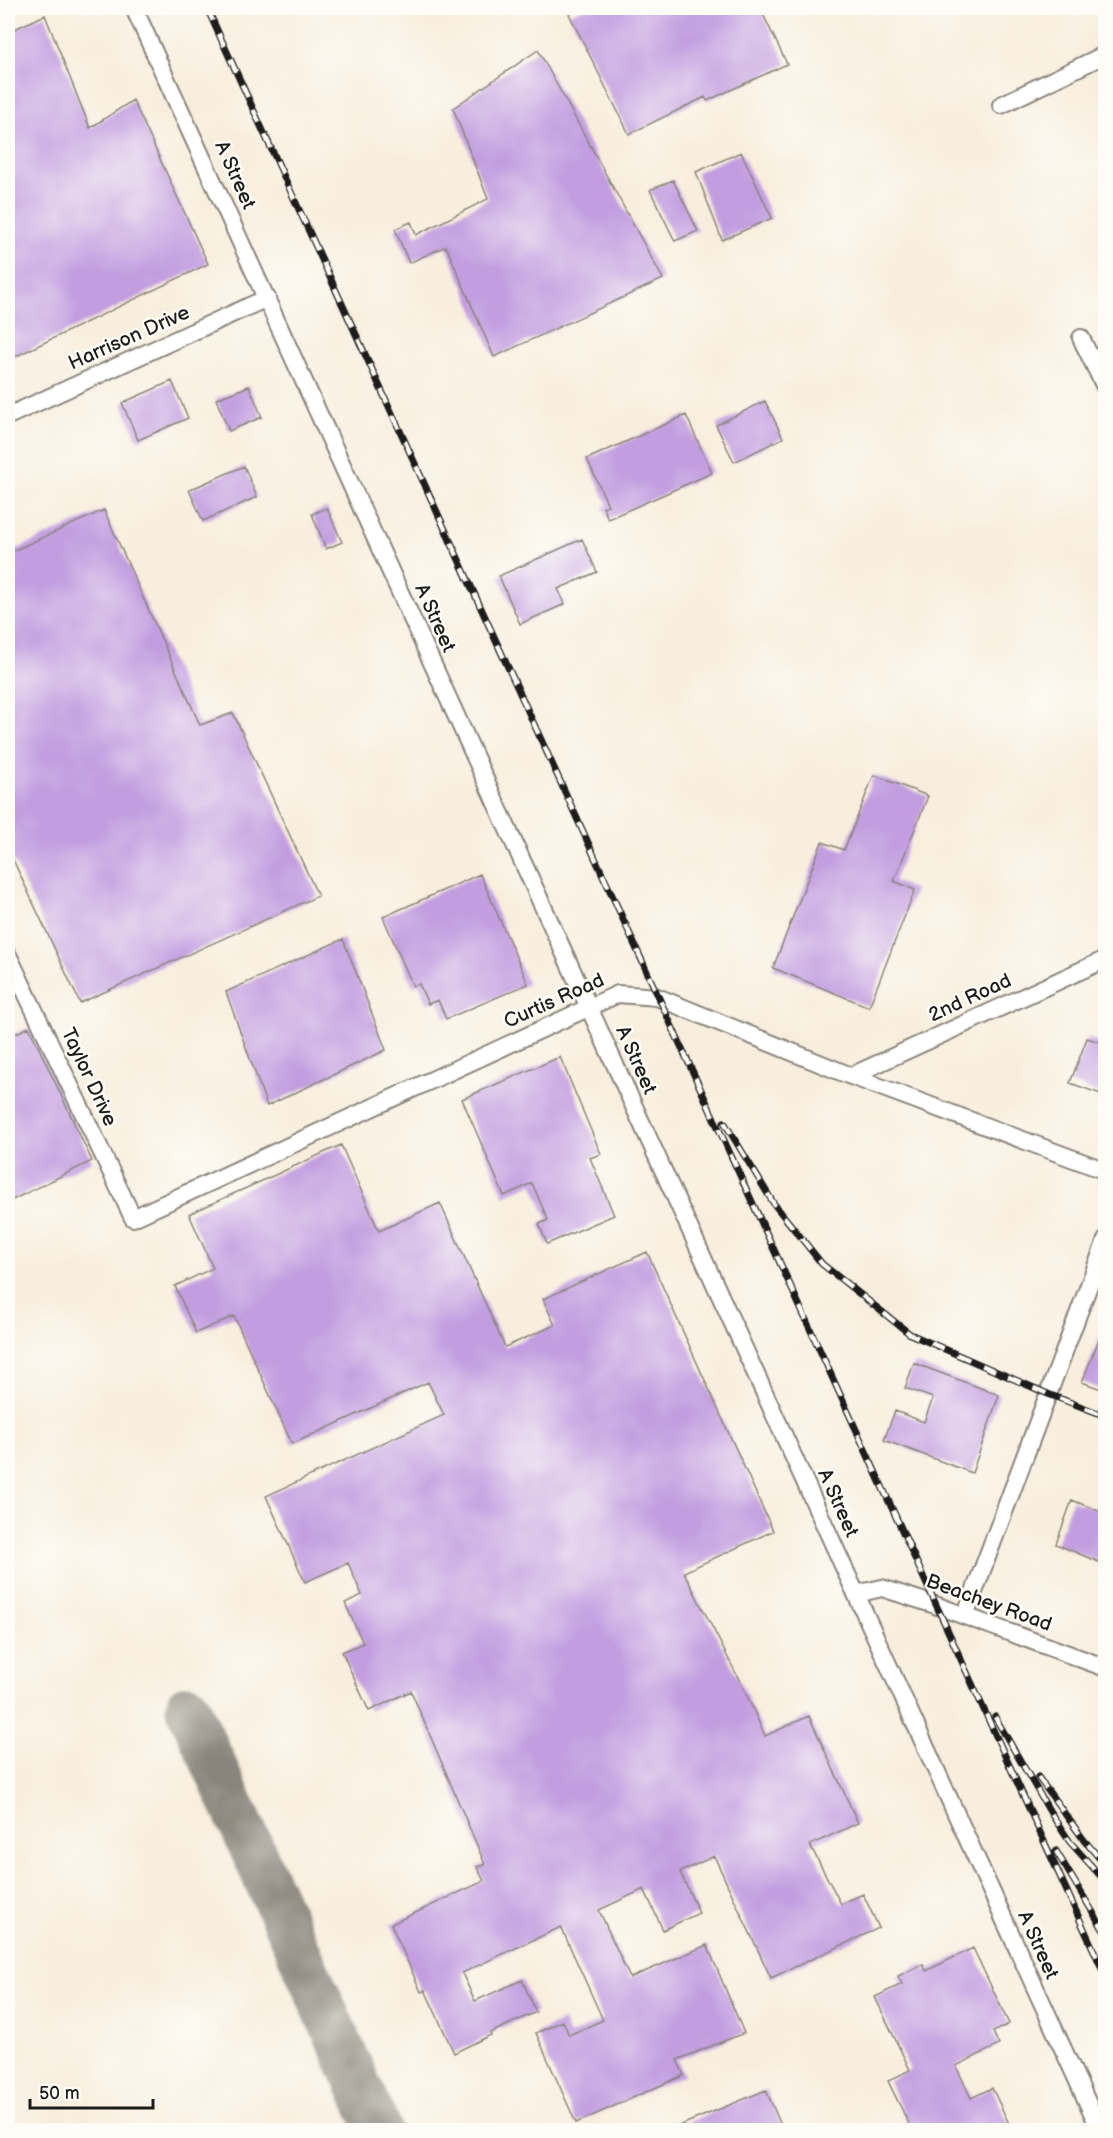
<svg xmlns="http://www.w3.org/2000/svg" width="1113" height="2138" font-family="'Balsamiq Sans',sans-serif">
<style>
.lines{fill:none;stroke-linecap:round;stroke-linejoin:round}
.taxiway{stroke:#8a857c;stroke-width:45}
.building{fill:#c29ee0}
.minor-casing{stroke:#8a857c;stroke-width:20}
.minor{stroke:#fff;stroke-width:16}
.rail-casing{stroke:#1c1c1c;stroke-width:7}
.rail{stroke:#fdfcf7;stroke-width:4.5;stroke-dasharray:14;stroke-linecap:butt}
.labels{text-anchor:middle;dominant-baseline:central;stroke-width:5;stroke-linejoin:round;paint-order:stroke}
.street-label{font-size:20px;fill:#1c1c1c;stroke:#fdfcf7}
</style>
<rect width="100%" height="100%" fill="#fdfcf7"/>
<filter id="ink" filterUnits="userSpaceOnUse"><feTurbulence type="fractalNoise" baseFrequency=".0167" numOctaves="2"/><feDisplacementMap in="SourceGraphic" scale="12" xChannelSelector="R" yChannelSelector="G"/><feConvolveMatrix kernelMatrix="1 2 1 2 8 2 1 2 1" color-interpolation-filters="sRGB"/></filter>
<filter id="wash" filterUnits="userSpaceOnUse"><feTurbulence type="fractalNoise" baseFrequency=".008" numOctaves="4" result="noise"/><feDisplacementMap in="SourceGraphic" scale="24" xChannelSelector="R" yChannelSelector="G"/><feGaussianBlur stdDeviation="1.35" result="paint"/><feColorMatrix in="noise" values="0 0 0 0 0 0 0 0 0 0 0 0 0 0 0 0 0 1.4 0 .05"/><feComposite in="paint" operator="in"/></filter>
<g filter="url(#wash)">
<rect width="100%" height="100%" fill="#f8eedd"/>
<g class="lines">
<path class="taxiway" d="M 188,1707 L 379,2130"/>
</g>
<g id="blocks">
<path class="building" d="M 584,8 L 760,8 L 787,64 L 707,101 L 705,97 L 629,134 L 569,14 Z
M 45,15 L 90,128 L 133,100 L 208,264 L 8,360 L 8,32 Z
M 538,50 L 663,279 L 494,357 L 446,246 L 409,263 L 395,229 L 411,222 L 416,235 L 488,199 L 453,108 Z
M 741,152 L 772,218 L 722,240 L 696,172 Z
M 673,180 L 698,231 L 675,241 L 650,190 Z
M 172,381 L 188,418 L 138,440 L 122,403 Z
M 249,386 L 262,417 L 229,431 L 216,399 Z
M 765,401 L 783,438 L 734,462 L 716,425 Z
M 686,415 L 712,473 L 608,519 L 603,507 L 608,505 L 587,459 Z
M 244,466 L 257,497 L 203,521 L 189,490 Z
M 327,508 L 342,542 L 326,549 L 312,514 Z
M 104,510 L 200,725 L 233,713 L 318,896 L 80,1003 L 8,849 L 8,553 Z
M 582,539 L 597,572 L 558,589 L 565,604 L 520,624 L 499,576 Z
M 874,775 L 928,796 L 894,881 L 915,890 L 869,1007 L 773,968 L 822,842 L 844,850 Z
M 480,874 L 528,984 L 446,1019 L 438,1000 L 428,1004 L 419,984 L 413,986 L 383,917 Z
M 343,939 L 386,1050 L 267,1106 L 226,992 Z
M 29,1027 L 92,1161 L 8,1202 L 8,1037 Z
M 1087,1038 L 1106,1044 L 1106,1096 L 1070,1083 Z
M 560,1057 L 601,1154 L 590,1158 L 614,1215 L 547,1244 L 539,1224 L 548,1220 L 532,1183 L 504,1196 L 462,1099 Z
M 341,1145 L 379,1231 L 440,1203 L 505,1347 L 555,1325 L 543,1299 L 647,1252 L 773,1531 L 684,1572 L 744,1689 L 765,1736 L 809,1716 L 858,1823 L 810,1845 L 841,1904 L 863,1894 L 879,1928 L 771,1978 L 714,1856 L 680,1872 L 699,1913 L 663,1930 L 644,1889 L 599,1910 L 630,1978 L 707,1945 L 744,2033 L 677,2060 L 684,2075 L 576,2123 L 536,2033 L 563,2021 L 569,2035 L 603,2020 L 561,1927 L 462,1973 L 475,2001 L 522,1980 L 536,2012 L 490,2033 L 491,2035 L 454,2053 L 425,1990 L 421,1992 L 391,1924 L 484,1881 L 477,1867 L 485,1864 L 411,1691 L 369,1711 L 342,1652 L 363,1643 L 345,1603 L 362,1595 L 348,1563 L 305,1582 L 266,1496 L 444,1415 L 428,1382 L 292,1444 L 234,1316 L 196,1333 L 175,1286 L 213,1268 L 189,1214 Z
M 1105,1324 L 1106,1324 L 1106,1391 L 1082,1382 Z
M 914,1363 L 999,1395 L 972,1473 L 884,1440 L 895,1411 L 924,1422 L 933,1398 L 905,1388 Z
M 1072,1500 L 1106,1514 L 1106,1565 L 1056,1544 Z
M 973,1948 L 1009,2024 L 993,2032 L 999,2045 L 956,2066 L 971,2098 L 992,2088 L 1012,2130 L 912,2130 L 888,2081 L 910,2070 L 875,1997 L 902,1984 L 898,1976 L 923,1964 L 926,1971 Z
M 766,2090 L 783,2130 L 669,2130 Z"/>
</g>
</g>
<g filter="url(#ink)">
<use href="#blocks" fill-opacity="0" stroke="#8a857c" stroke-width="1.5"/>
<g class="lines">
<g class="minor-casing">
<path id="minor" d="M 134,8 L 1100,2130
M 1001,105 L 1106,54
M 1081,338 L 1106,389
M 8,416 L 267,298
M 8,955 L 133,1218 L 618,994 L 657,997 L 851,1076 L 1106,1171
M 851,1076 L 1106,959
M 856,1594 L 882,1588 L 935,1605 L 1106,1668
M 965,1616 L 1106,1240"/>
</g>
<use href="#minor" class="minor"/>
<g class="rail-casing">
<path id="rail" d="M 207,8 L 1106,1977
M 724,1122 L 774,1204 L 822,1264 L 910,1334 L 1048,1394 L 1106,1416
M 995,1717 L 1050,1812 L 1070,1842 L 1106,1882
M 1038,1777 L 1084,1840 L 1106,1866
M 1056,1851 L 1106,1934"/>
</g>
<use href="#rail" class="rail"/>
</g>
</g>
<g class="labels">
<g class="street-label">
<text transform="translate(235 175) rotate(66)">A Street</text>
<text transform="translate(129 338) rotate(-24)">Harrison Drive</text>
<text transform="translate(435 618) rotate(66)">A Street</text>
<text transform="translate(970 998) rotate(-25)">2nd Road</text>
<text transform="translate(554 1001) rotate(-24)">Curtis Road</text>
<text transform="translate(636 1060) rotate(66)">A Street</text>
<text transform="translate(89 1077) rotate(65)">Taylor Drive</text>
<text transform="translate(838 1503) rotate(66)">A Street</text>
<text transform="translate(989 1603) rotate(20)">Beachey Road</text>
<text transform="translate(1038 1945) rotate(66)">A Street</text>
</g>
</g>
<rect width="1113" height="2138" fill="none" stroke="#fdfcf7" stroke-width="30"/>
<path d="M30 2099v9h123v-9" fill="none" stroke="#1c1c1c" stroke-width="3"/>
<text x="39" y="2099" font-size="18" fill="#1c1c1c" stroke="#fdfcf7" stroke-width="4.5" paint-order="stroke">50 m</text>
</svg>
